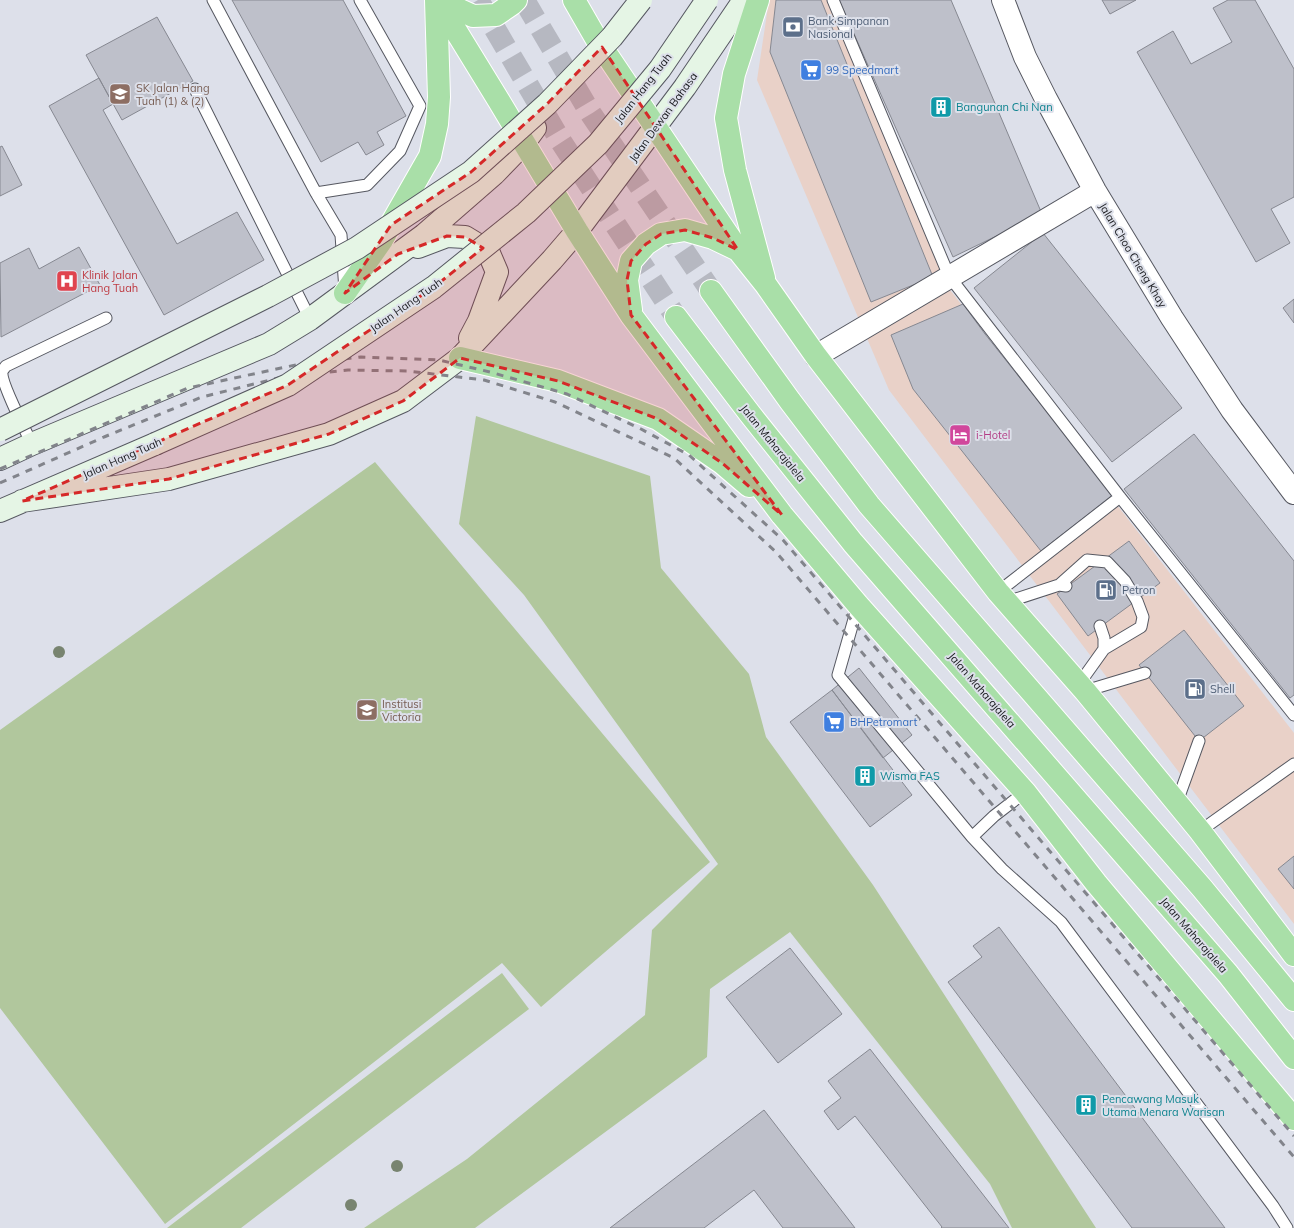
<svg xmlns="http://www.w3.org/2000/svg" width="1294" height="1228" font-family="Mulish,sans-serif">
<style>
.commercial{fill:#e9d1c8}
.green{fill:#b1c79d}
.building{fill:#bec0ca;stroke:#868891}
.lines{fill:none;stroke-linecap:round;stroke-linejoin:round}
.highway-tunnel{stroke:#b6b8c1;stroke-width:22;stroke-dasharray:22 11;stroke-linecap:butt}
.lane-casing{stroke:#565861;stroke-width:13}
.street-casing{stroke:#565861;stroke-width:24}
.secondary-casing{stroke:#565861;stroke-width:24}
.highway-casing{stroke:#fff;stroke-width:24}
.lane{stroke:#fff;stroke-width:11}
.street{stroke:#fff;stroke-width:22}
.secondary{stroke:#e5f5e5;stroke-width:22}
.highway{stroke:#a9dfa8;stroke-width:22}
.rail{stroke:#82848b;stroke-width:3;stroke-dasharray:7 7;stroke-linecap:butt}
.secondary-bridge-casing{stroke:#565861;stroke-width:24;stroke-linecap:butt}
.secondary-bridge{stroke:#e5f5e5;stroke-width:22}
.tree{fill:#788470}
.marked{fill:#d62828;fill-opacity:0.2;stroke:#d62828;stroke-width:3;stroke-dasharray:8 5;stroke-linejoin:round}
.labels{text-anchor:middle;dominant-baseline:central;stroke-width:4;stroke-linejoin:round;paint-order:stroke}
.service-label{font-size:11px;fill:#4e5e75;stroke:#dde0ea;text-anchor:start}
.shop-label{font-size:11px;fill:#366cbe;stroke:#dde0ea;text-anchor:start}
.education-label{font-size:11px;fill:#785e54;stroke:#dde0ea;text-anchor:start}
.street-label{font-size:11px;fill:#191a1e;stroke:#dde0ea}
.culture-label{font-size:11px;fill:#0d838f;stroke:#dde0ea;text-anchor:start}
.health-label{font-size:11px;fill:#be3a42;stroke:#dde0ea;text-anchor:start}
.hotel-label{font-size:11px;fill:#b23c85;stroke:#dde0ea;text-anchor:start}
</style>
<rect width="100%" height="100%" fill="#dde0ea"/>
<path class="commercial" d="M 769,0 L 828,0 L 947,286 L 1294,733 L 1294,924 L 889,390 L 757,80 Z"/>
<path class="green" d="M 476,416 L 650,476 L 661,568 L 749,674 L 766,737 L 873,885 L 1096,1228 L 1012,1228 L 990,1184 L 790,932 L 710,989 L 707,1057 L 475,1228 L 364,1228 L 467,1159 L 645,1015 L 652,930 L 718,864 L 524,595 L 459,524 Z
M 375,462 L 710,862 L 541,1007 L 502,963 L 165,1224 L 0,1008 L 0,730 Z
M 502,973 L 529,1009 L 241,1228 L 167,1228 Z"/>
<path class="building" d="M 232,0 L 343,0 L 406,116 L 377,132 L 384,145 L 366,155 L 358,142 L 321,162 Z
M 776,0 L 821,0 L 933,277 L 871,302 L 770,52 Z
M 839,0 L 951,0 L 1042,214 L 953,257 Z
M 1102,0 L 1136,0 L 1110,14 Z
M 1228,0 L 1255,0 L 1294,69 L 1294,197 L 1271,209 L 1290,243 L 1256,262 L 1137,52 L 1173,31 L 1191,64 L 1232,42 L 1213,8 Z
M 157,17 L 193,81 L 122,120 L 86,55 Z
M 99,78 L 113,104 L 103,110 L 177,244 L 237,212 L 264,260 L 164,315 L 49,106 Z
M 2,146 L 22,185 L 0,196 L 0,147 Z
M 1043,233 L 1182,408 L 1112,462 L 974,288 Z
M 79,247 L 100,285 L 1,337 L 0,263 L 29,248 L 39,269 Z
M 1294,299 L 1294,323 L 1283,308 Z
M 963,304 L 985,334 L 1113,495 L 1041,551 L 913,389 L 891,335 Z
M 1194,434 L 1294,561 L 1294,695 L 1290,698 L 1124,489 Z
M 1129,541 L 1160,583 L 1088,636 L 1057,594 Z
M 1184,630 L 1244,706 L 1199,741 L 1139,665 Z
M 859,668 L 912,735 L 883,758 L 832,690 Z
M 832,690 L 912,795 L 870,827 L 790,722 Z
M 1294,856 L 1294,889 L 1278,869 Z
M 999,927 L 1225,1228 L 1132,1228 L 948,982 L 982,957 L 973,946 Z
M 790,948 L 842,1014 L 778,1063 L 726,997 Z
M 870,1049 L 1009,1228 L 941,1228 L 942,1227 L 855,1116 L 838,1130 L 824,1111 L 841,1098 L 828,1081 Z
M 764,1110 L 855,1228 L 783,1228 L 754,1190 L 704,1228 L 610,1228 Z"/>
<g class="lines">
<path class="highway-tunnel" d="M 478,0 L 560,140 L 676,317
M 524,0 L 591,114 L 711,291"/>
<g class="lane-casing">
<path id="lane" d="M 213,0 L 316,193 L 341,235 L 345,290
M 833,0 L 949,276 L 1120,497 L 1294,715
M 195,89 L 310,319
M 316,193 L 367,185 L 400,151 L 420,106 L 360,0
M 32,444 C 26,432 0,381 2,371 C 3,370 5,367 6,366 L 106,318
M 1059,585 L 1087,560 L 1107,562 L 1125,581 L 1137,601 L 1143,617 L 1141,627 L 1104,649
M 998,592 L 1120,497
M 1007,602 L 1059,585 L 1066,586
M 858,605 L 838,675 L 972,837 L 1002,869 L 1061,922 L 1273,1206 L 1287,1228
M 1079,684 L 1104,649 L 1104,638 L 1100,626
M 1085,691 L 1145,673
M 1177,802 L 1199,741
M 1200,831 L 1294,764
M 972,837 L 994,816 L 1025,792"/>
</g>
<g class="street-casing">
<path id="street" d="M 1003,0 L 1025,57 L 1046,99 L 1095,191 L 1172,318 L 1232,410 L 1294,493
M 816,356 L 1095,191"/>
</g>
<g class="secondary-casing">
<path id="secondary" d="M 418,247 L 447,236 L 465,237 L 488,251 L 497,272 L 479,321 L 470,338
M 0,459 L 32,444 L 269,344 L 310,319 L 424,235 L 494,174 L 524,143 L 535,128
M 22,501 L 169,479 L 329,434 L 403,401 L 460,358 L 552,260 L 577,231 L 685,87 L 744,0
M 0,511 L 155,444"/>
</g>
<g class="highway-casing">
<path id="highway" d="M 437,0 L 499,101 L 577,231 L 631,315 L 782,515 L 858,605 L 1025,792 L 1096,883 L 1294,1119
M 438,0 L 473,16 L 496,15 L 512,4 L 516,0
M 574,0 L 597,40 L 738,250 L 766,285 L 816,356 L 998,592 L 1085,691 L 1200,831 L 1294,955
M 758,0 L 734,74 L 726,118 L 735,170 L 764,278
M 711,291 L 790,401 L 869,505 L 1202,888 L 1294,1000
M 345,293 L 382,240 L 430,156 L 437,124 L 439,97 L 436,0
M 631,310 L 627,280 L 631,261 L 646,244 L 661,234 L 685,230 L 713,238 L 738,250
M 676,317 L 750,414 L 853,543 L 1228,974 L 1294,1058
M 460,358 L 558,381 L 658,419 L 722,463 L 749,486"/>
</g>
<use href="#lane" class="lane"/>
<use href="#street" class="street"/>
<use href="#secondary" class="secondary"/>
<use href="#highway" class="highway"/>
<path class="rail" d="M 0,469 L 188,388 L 300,364 L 361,357 L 439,360 L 490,372 L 567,394 L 641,429 L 689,455 L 783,540 L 1294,1136
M 0,483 L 104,437 L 202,397 L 282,377 L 348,370 L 408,371 L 484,380 L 555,402 L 674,458 L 776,552 L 1294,1157"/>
<g class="secondary-bridge-casing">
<path id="secondary-bridge" d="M 0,430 L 268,296 L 357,248 L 471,172 L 547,104 L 612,37 L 641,0
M 155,444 L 288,385 L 434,287 L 526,213 L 598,144 L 660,69 L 707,0"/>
</g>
<use href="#secondary-bridge" class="secondary-bridge"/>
</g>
<g class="tree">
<circle cx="59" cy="652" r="6"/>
<circle cx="397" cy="1166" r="6"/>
<circle cx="351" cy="1205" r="6"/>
</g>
<path class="marked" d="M 602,47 L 738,250 L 713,238 L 685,230 L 661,234 L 646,244 L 631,261 L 627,280 L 631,315 L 782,515 L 722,463 L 658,419 L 558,381 L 460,358 L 403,401 L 329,434 L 169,479 L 22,501 L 288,385 L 434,287 L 483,248 L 465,237 L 447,236 L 398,254 L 345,293 L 391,225 L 471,172 L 547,104 Z"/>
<defs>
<g id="bank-square" transform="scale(1.15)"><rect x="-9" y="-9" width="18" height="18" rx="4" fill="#5c6f8a" stroke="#dde0ea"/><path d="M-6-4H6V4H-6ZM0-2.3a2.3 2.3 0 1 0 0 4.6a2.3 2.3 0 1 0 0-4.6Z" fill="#fff"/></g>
<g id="supermarket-square" transform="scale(1.15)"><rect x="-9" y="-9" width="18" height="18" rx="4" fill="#3f7fe0" stroke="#dde0ea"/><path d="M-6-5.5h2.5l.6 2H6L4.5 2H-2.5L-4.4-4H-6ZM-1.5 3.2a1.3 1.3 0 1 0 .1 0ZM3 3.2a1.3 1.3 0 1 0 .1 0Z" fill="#fff"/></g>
<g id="school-square" transform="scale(1.15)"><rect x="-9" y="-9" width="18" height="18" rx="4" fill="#8d6e63" stroke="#dde0ea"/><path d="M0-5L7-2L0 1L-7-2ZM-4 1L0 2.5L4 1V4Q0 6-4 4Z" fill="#fff"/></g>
<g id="building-square" transform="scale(1.15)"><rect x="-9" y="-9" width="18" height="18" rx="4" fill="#0f9aa8" stroke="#dde0ea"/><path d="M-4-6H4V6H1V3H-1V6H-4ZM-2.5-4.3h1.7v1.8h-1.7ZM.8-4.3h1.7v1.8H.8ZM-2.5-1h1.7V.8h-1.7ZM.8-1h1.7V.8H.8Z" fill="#fff"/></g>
<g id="hospital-square" transform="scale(1.15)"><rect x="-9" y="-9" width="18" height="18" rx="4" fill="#e0444e" stroke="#dde0ea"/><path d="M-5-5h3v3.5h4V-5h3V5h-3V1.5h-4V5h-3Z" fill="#fff"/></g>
<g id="hotel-square" transform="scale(1.15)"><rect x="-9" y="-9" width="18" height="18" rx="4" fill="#d1479c" stroke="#dde0ea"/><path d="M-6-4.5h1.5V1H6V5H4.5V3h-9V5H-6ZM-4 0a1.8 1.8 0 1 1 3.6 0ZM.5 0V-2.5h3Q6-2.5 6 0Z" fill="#fff"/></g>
<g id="fuel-square" transform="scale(1.15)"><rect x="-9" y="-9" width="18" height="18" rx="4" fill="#5c6f8a" stroke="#dde0ea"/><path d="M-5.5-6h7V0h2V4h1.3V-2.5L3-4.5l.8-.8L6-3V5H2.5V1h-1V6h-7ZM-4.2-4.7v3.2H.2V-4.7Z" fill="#fff"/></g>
</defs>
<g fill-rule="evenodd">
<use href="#bank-square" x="793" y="27"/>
<use href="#supermarket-square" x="811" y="70"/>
<use href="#school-square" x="120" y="94"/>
<use href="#building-square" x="941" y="107"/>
<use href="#hospital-square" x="67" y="281"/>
<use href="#hotel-square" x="960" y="435"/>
<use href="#fuel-square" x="1106" y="590"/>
<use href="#fuel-square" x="1195" y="689"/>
<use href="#school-square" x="367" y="710"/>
<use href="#supermarket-square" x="834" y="722"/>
<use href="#building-square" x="865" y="776"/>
<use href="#building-square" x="1086" y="1105"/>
</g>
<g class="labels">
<g class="service-label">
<text x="808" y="21">Bank Simpanan<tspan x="808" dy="13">Nasional</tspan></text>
<text x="1122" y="590">Petron</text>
<text x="1210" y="689">Shell</text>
</g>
<g class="shop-label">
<text x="826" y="70">99 Speedmart</text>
<text x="850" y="722">BHPetromart</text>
</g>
<g class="education-label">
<text x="136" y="88">SK Jalan Hang<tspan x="136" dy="13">Tuah (1) &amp; (2)</tspan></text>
<text x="382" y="704">Institusi<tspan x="382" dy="13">Victoria</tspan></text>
</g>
<g class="street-label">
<text transform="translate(643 88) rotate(-52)">Jalan Hang Tuah</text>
<text transform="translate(663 117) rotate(-54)">Jalan Dewan Bahasa</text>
<text transform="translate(1133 255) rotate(59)">Jalan Choo Cheng Khay</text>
<text transform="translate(406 305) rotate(-35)">Jalan Hang Tuah</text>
<text transform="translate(773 443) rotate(51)">Jalan Maharajalela</text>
<text transform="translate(122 458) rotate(-24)">Jalan Hang Tuah</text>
<text transform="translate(982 690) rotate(49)">Jalan Maharajalela</text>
<text transform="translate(1194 935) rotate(49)">Jalan Maharajalela</text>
</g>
<g class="culture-label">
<text x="956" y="107">Bangunan Chi Nan</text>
<text x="880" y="776">Wisma FAS</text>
<text x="1102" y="1099">Pencawang Masuk<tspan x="1102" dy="13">Utama Menara Warisan</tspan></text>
</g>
<g class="health-label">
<text x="82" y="275">Klinik Jalan<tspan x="82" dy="13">Hang Tuah</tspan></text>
</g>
<g class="hotel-label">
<text x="976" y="435">i-Hotel</text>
</g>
</g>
</svg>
